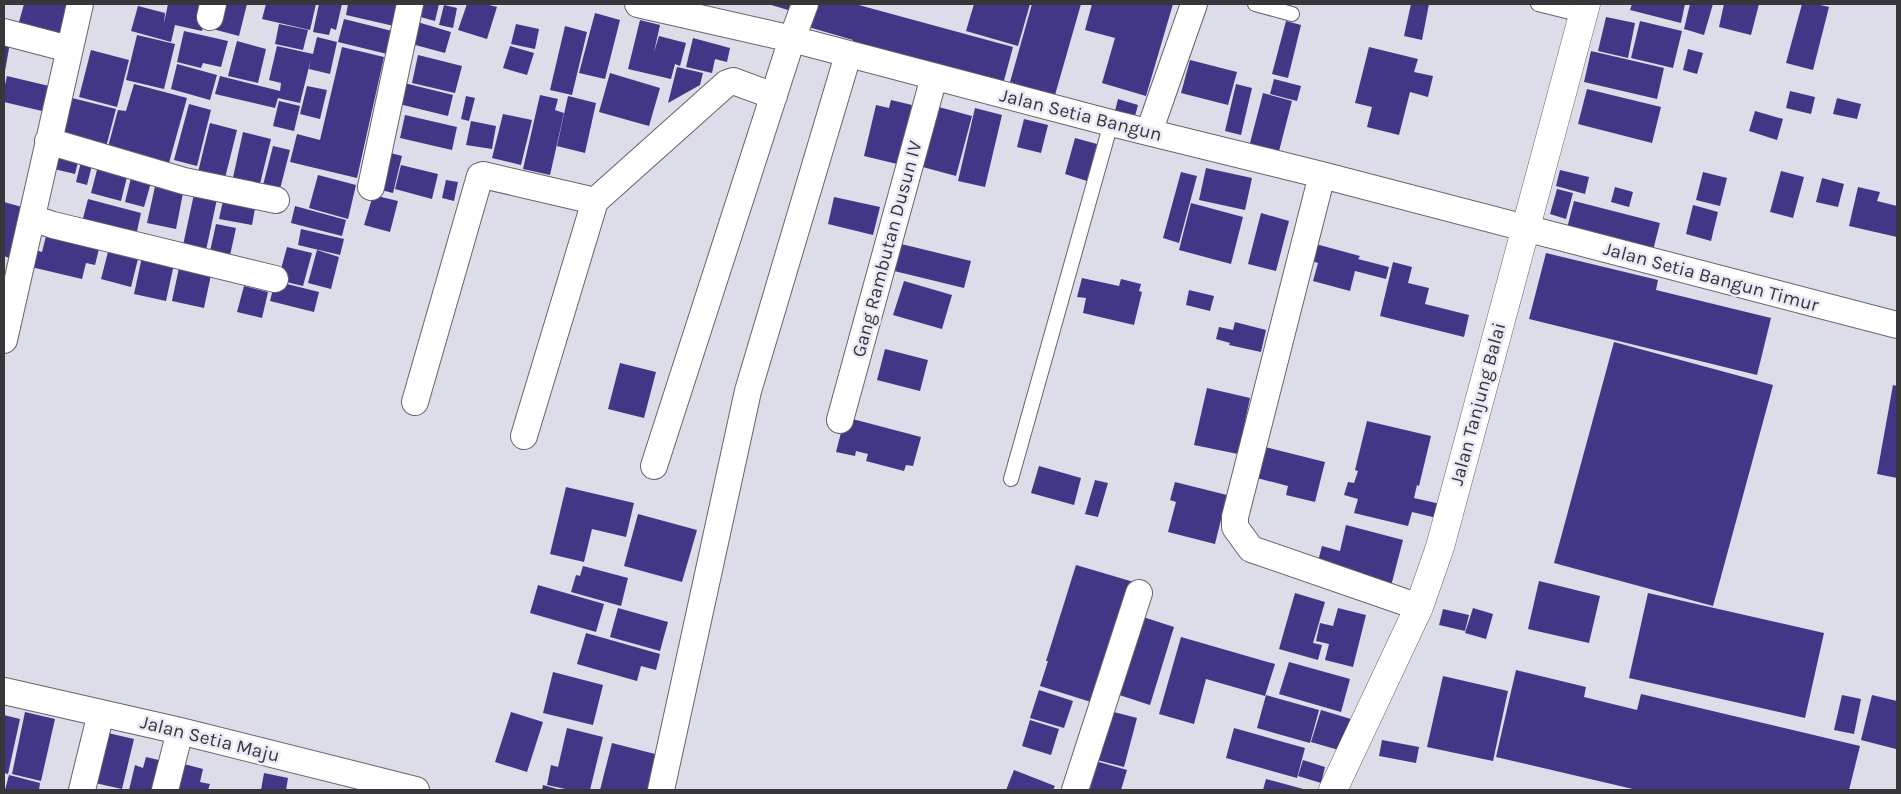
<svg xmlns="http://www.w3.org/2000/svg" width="1901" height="794" font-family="Karla,sans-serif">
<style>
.building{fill:#423787}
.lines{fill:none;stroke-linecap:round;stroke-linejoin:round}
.lane-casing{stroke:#64646f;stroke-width:16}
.street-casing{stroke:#64646f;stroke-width:28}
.secondary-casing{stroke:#64646f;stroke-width:29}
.lane{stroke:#fff;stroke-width:14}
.street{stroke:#fff;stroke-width:26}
.secondary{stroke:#fff;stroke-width:28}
.labels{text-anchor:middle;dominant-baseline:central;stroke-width:5;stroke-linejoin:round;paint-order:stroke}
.street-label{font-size:19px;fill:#36363b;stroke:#eaeaf7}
</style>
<rect width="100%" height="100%" fill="#dddde9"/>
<path class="building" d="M 24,4 L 69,4 L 60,40 L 17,29 Z
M 168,4 L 209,4 L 202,31 L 175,25 L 171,42 L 131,31 L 138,6 L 165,13 L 164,23 Z
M 215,4 L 247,4 L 239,36 L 209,28 Z
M 266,4 L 316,4 L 310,30 L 262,19 Z
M 319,4 L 342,4 L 336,30 L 331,28 L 329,35 L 313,32 Z
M 348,4 L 400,4 L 394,26 L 346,15 Z
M 416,4 L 439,4 L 435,21 L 413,15 Z
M 467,4 L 485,4 L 497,7 L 487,39 L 458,30 Z
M 768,4 L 801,4 L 798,13 Z
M 811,4 L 855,4 L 1013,47 L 1002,88 L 852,47 L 853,40 L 805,26 Z
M 974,4 L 1030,4 L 1018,46 L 966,31 Z
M 1032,4 L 1081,4 L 1055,95 L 1010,82 Z
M 1092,4 L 1173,4 L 1146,96 L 1102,83 L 1115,38 L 1085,30 Z
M 1411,4 L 1429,4 L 1422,40 L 1404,36 Z
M 1632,4 L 1685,4 L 1681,23 L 1630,10 Z
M 1690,4 L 1713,4 L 1704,35 L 1684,29 Z
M 1724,4 L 1759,4 L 1751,35 L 1719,27 Z
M 1802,4 L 1816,4 L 1829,7 L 1813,70 L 1786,63 Z
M 444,5 L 457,8 L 453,28 L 439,25 Z
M 595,13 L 620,20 L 605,79 L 579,73 Z
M 1606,17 L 1635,23 L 1628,58 L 1598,51 Z
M 344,19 L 392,31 L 387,54 L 338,42 Z
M 640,20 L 660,25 L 654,52 L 659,36 L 686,43 L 680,66 L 675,64 L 671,79 L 628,69 Z
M 414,21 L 451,32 L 445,53 L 408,43 Z
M 1286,21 L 1301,25 L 1288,78 L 1272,74 Z
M 1640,21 L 1682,31 L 1673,68 L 1631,58 Z
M 279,24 L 308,30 L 303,50 L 275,44 Z
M 516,24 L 539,29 L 535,49 L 511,44 Z
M 565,26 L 587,32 L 572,95 L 550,90 Z
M 184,31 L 228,41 L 221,67 L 203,63 L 201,68 L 177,62 Z
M 137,35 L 175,44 L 164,89 L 126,80 Z
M 317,37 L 337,42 L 330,74 L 309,69 L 311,59 L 300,103 L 278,98 L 275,108 L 215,94 L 220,76 L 280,91 L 281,83 L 269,80 L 277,46 L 313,54 Z
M 693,38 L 730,48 L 727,62 L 715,59 L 712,73 L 686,67 Z
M 237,41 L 266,49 L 258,83 L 228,76 Z
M 4,42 L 10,43 L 5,71 L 4,71 Z
M 510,46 L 534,53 L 527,75 L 503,68 Z
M 342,47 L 384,57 L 357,178 L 290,162 L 297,134 L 320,140 Z
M 1369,47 L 1418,59 L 1414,72 L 1433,76 L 1428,97 L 1410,92 L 1399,135 L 1367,127 L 1372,107 L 1355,103 Z
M 1688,49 L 1703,53 L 1697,74 L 1683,70 Z
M 91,50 L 129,60 L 117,107 L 79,97 Z
M 1591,51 L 1664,68 L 1657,99 L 1584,82 Z
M 418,55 L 462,66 L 455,93 L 412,83 Z
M 1190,60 L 1237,72 L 1228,105 L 1181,93 Z
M 177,64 L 217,75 L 210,100 L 171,89 Z
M 677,67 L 703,73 L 700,85 L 668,103 Z
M 610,73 L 660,88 L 649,126 L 599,112 Z
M 7,76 L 49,86 L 42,111 L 4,102 L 4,89 Z
M 1274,79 L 1301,86 L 1297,101 L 1270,94 Z
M 404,83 L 453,95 L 448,116 L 399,104 Z
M 134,84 L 187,98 L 167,170 L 106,154 L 118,110 L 126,111 Z
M 1236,84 L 1252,88 L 1241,135 L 1225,131 Z
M 307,86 L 327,90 L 320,119 L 300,114 Z
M 1587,89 L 1661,107 L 1652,143 L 1578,124 Z
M 1790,91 L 1815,97 L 1811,114 L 1786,108 Z
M 1263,93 L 1292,101 L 1278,155 L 1249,147 Z
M 540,95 L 558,99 L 555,110 L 564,113 L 550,175 L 523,169 Z
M 466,96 L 475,98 L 469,121 L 461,119 Z
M 568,96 L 596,103 L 585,153 L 557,146 Z
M 72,98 L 116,109 L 105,151 L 61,140 Z
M 1837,98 L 1861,104 L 1857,119 L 1833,114 Z
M 1118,99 L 1138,105 L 1135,116 L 1115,111 Z
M 891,100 L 912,105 L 897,164 L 864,156 L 876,105 L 889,108 Z
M 279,101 L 300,106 L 294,131 L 273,126 Z
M 189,104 L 211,110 L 197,166 L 174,160 Z
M 935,106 L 972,116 L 956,176 L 919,166 Z
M 975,108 L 1002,115 L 985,187 L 958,181 Z
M 1755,111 L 1783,119 L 1777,140 L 1749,131 Z
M 503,114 L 532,120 L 521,165 L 492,158 Z
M 405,115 L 457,127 L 452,150 L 400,138 Z
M 1024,119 L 1048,125 L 1041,153 L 1017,147 Z
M 471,121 L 496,126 L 492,149 L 466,145 Z
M 210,123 L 237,130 L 225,178 L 198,172 Z
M 243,132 L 271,139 L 259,188 L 232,182 Z
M 1075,138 L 1097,144 L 1087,181 L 1065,174 Z
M 273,146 L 290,150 L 279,193 L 262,189 Z
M 54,151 L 79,158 L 75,174 L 50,168 Z
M 387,152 L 402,156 L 393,193 L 377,189 Z
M 82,158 L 93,161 L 87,185 L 76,182 Z
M 401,165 L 438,174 L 432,199 L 395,189 Z
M 98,166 L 128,173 L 121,201 L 91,193 Z
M 1206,168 L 1252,178 L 1245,210 L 1199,200 Z
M 1560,170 L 1589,177 L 1585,194 L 1556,186 Z
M 1781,171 L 1804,177 L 1793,218 L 1770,212 Z
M 1181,172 L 1197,176 L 1179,243 L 1163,238 Z
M 1703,172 L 1727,178 L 1720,206 L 1696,200 Z
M 132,174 L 152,179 L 144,207 L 125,202 Z
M 318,175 L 356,185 L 348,219 L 309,208 Z
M 1822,178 L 1844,184 L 1838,207 L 1816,202 Z
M 446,180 L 458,182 L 454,201 L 442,198 Z
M 156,182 L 184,188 L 176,229 L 147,223 Z
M 1615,187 L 1633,192 L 1629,207 L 1611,202 Z
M 1858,187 L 1880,192 L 1877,201 L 1897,206 L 1897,237 L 1849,226 Z
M 1557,189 L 1573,193 L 1566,219 L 1550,214 Z
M 194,194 L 217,199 L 205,255 L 182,250 Z
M 373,195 L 398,201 L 390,232 L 364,225 Z
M 224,196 L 256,203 L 252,225 L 219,219 Z
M 834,197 L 880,207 L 873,235 L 828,224 Z
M 88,199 L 141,213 L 135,240 L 81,226 Z
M 1574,201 L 1660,223 L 1652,254 L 1566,232 Z
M 4,202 L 22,207 L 9,258 L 4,256 Z
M 1191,203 L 1243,217 L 1231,264 L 1179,250 Z
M 1693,205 L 1718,212 L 1711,241 L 1686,234 Z
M 295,206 L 346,220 L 342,236 L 291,223 Z
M 1261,213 L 1289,221 L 1276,271 L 1248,264 Z
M 216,224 L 236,228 L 229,260 L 209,256 Z
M 48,228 L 101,241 L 95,265 L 86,263 L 82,279 L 27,266 L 31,249 L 42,252 Z
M 301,229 L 344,239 L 340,255 L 298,245 Z
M 893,242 L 971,261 L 964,288 L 886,269 Z
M 1312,243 L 1360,256 L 1358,259 L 1389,267 L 1386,279 L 1355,271 L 1350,291 L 1313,281 L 1318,263 L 1308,260 Z
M 287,247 L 312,253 L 303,286 L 278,280 Z
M 109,248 L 139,255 L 131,287 L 101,279 Z
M 317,250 L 339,257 L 331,289 L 308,283 Z
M 1546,253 L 1658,280 L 1656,290 L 1771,318 L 1757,375 L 1529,319 Z
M 142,257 L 174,264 L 166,301 L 134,294 Z
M 1393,262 L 1412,267 L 1408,283 L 1429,288 L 1425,304 L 1469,315 L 1464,337 L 1380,316 Z
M 180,263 L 212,270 L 204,308 L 172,301 Z
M 1082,278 L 1119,286 L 1121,279 L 1141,284 L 1139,291 L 1142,292 L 1134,325 L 1083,313 L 1086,298 L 1077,297 Z
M 275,281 L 319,292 L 314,312 L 270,301 Z
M 904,281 L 952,295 L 942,329 L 893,315 Z
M 244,286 L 268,292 L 262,318 L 237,312 Z
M 1189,290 L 1214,296 L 1210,311 L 1186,305 Z
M 1235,322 L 1266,330 L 1261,352 L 1229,345 L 1230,343 L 1216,339 L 1219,327 L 1233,330 Z
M 1614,342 L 1773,385 L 1713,606 L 1554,563 Z
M 885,349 L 928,360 L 920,391 L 877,380 Z
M 620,363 L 656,372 L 644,418 L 608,409 Z
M 1893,385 L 1897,386 L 1897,478 L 1877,474 Z
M 1207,388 L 1250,398 L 1238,454 L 1194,445 Z
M 845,417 L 921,437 L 913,466 L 906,465 L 904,471 L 866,461 L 868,454 L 856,451 L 855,456 L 836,452 Z
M 1367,421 L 1431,436 L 1419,486 L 1417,485 L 1414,498 L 1445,505 L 1441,519 L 1412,512 L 1408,526 L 1354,513 L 1358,499 L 1344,495 L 1348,482 L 1354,483 L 1358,471 L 1355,470 Z
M 1261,446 L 1325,462 L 1315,502 L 1286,495 L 1288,486 L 1253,477 Z
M 1039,466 L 1081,478 L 1074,505 L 1031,493 Z
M 1095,480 L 1108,483 L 1098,517 L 1085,514 Z
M 1175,482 L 1227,495 L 1215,544 L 1168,532 L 1176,502 L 1170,500 Z
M 566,487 L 634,503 L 626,537 L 592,529 L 584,562 L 550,554 Z
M 638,514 L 697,530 L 682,582 L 624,566 Z
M 1346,525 L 1403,540 L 1390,590 L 1318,561 L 1322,546 L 1340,551 Z
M 1076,565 L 1137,583 L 1091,702 L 1040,686 L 1048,661 L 1046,661 Z
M 583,566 L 628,578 L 621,606 L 571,592 L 576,575 L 580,576 Z
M 1539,581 L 1600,596 L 1589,643 L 1528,629 Z
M 538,585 L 604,604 L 596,632 L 530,613 Z
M 1295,593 L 1325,602 L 1313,643 L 1322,645 L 1318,660 L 1279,649 Z
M 1648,593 L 1824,633 L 1805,718 L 1629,678 Z
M 618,608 L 668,622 L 660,651 L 610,637 Z
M 1338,608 L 1366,615 L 1353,667 L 1325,660 L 1329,644 L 1316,641 L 1320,623 L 1333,626 Z
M 1473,608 L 1493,614 L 1486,639 L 1465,633 Z
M 1443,609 L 1469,615 L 1465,631 L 1439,625 Z
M 1137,615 L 1174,627 L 1150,705 L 1113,693 Z
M 586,633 L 660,654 L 656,670 L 641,666 L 637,681 L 577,664 Z
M 1181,637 L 1275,664 L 1265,696 L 1206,679 L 1194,724 L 1159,714 Z
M 1289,662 L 1350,679 L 1341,712 L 1279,694 Z
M 1516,670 L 1586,687 L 1584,697 L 1637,710 L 1641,694 L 1860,746 L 1849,790 L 1637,790 L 1496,757 Z
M 553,672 L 603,685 L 593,725 L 543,713 Z
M 1443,676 L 1508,691 L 1493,761 L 1427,747 Z
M 1039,690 L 1073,701 L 1064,728 L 1030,718 Z
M 1266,695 L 1319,710 L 1310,743 L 1257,728 Z
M 1842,695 L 1861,699 L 1854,734 L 1834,730 Z
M 1872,695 L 1897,701 L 1896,749 L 1861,740 Z
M 1321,710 L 1351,719 L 1342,751 L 1311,742 Z
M 1110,711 L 1137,718 L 1124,767 L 1097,760 Z
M 25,712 L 55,719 L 41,781 L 12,774 Z
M 511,712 L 543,722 L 527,772 L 495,762 Z
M 4,715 L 20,719 L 8,774 L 4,773 Z
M 1030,720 L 1059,729 L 1051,755 L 1022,746 Z
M 567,728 L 603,737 L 590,790 L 570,790 L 547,785 L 551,765 L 558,767 Z
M 1234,728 L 1305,748 L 1297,778 L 1226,758 Z
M 99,731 L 134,739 L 122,789 L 86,781 Z
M 1382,740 L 1419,747 L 1416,763 L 1379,756 Z
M 612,743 L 659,755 L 651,790 L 600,790 Z
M 146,757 L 163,761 L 160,790 L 129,790 L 135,765 L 143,768 Z
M 1092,760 L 1127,770 L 1121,790 L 1083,790 Z
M 1303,760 L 1325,767 L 1321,783 L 1298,776 Z
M 184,764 L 203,769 L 200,782 L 210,784 L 208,790 L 172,790 Z
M 1014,770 L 1055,786 L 1053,790 L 1006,790 Z
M 264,773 L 288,778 L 286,790 L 261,790 Z
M 9,775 L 40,783 L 39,790 L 5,790 Z
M 1266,779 L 1307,790 L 1263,790 Z
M 543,785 L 561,790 L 542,790 Z"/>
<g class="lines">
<g class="lane-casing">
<path id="lane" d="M 1255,4 L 1292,14
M 1538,4 L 1582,15
M 1011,479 L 1111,123"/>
</g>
<g class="street-casing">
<path id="street" d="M 638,4 L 792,39 L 1111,123 L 1322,175 L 1897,325
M 210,17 L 213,4
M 4,32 L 69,49
M 1149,132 L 1194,4
M 48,141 L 184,181 L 276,200
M 1322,175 L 1235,517 L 1235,527 L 1251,549 L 1419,607
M 371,187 L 410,4
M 32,218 L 53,225 L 275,279
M 4,340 L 80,4
M 415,402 L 480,176 L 483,175 L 595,201 L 727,83 L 733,81 L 774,96
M 840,420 L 934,77
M 524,436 L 595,201
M 654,466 L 792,39 L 805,4
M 4,691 L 180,731 L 416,790
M 82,790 L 101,713
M 165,790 L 180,731
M 661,790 L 748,391 L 848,55
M 1075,790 L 1139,593"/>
</g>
<g class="secondary-casing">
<path id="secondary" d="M 1333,790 L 1419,607 L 1440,547 L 1586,4"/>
</g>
<use href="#lane" class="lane"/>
<use href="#street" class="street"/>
<use href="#secondary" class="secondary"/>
</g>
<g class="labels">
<g class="street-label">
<text transform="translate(1081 115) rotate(14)">Jalan Setia Bangun</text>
<text transform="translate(887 249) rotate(-75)">Gang Rambutan Dusun IV</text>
<text transform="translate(1711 277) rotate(15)">Jalan Setia Bangun Timur</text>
<text transform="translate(1478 404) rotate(-75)">Jalan Tanjung Balai</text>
<text transform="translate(210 739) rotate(14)">Jalan Setia Maju</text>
</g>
</g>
<rect width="1901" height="794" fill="none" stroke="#36363b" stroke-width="10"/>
</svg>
